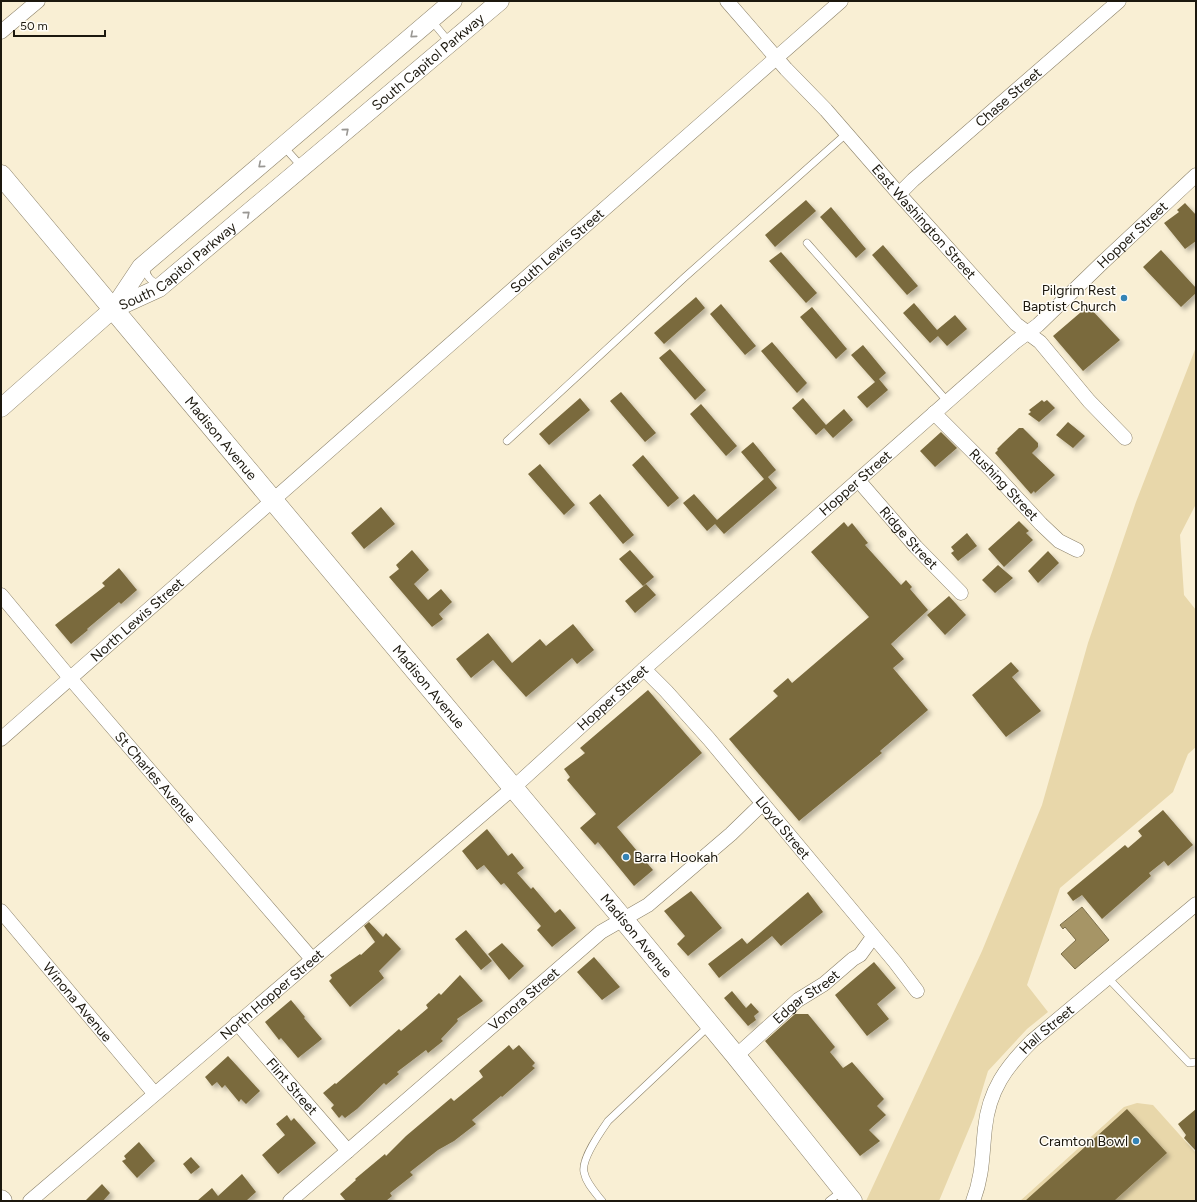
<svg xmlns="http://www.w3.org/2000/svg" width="1197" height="1202" font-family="Figtree,sans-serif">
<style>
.green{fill:#e8d7aa}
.water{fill:#a69566;stroke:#7d704c}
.building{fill:#7a6a3d;filter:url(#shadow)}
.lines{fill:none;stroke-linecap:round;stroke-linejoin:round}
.service-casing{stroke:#8c826a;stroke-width:8}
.minor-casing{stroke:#8c826a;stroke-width:15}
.tertiary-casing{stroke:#8c826a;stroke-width:19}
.secondary-casing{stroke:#8c826a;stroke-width:21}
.service{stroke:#fff;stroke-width:7}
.minor{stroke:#fff;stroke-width:14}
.tertiary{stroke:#fff;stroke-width:18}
.secondary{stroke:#fff;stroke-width:20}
.oneway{stroke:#999793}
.poi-dot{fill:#3483b5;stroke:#fffdf7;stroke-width:1.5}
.labels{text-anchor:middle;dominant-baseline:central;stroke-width:3;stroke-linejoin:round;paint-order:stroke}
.street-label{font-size:14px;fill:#1c180e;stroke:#fffdf7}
.poi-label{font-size:14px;fill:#1c180e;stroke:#fffdf7;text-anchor:end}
</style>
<defs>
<filter id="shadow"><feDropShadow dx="3.5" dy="3.5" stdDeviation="2" flood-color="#0004"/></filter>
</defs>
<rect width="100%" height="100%" fill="#f9efd4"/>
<path class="green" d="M 1196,347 L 1196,504 L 1180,535 L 1184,595 L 1196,610 L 1196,747 L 1188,754 L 1173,792 L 1060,888 L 1027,985 L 1048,1012 L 1027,1029 L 988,1071 L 974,1117 L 939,1201 L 866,1201 L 982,951 L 1042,805 L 1088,643 L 1136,502 Z
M 1137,1103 L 1153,1105 L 1196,1153 L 1196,1201 L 1020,1201 L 1124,1107 Z"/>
<path class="water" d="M 1082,907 L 1109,940 L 1075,969 L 1061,954 L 1076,940 L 1065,927 L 1063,929 L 1060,925 Z"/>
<path class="building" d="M 806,200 L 816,211 L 775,247 L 765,235 Z
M 1185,203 L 1196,215 L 1196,241 L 1185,249 L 1164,223 L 1179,212 L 1177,210 Z
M 831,207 L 866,249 L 856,258 L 820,217 Z
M 883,245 L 918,286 L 907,295 L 872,255 Z
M 1161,250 L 1196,288 L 1196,293 L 1181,307 L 1143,267 Z
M 781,252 L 817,293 L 806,303 L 769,261 Z
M 696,297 L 705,308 L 664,344 L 654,333 Z
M 914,303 L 937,330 L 955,315 L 967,329 L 947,346 L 938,336 L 930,343 L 903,313 Z
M 721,304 L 756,346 L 745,355 L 710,314 Z
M 1088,306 L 1120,340 L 1083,371 L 1053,336 Z
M 812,307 L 847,349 L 836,359 L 800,317 Z
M 772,342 L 807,383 L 797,393 L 761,351 Z
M 863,345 L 886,373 L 879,379 L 888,390 L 867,408 L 857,397 L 875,382 L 851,355 Z
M 670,349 L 706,390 L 695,400 L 659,358 Z
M 621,392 L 656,433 L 645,442 L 610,401 Z
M 580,398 L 590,410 L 549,445 L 539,434 Z
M 803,398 L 826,425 L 844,409 L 853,420 L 833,438 L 824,428 L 816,435 L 792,408 Z
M 1042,400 L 1044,402 L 1047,400 L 1055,408 L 1039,422 L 1028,414 L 1031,412 L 1029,410 Z
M 701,404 L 737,446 L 726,456 L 690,414 Z
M 1068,422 L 1085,436 L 1073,448 L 1056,435 Z
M 1019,428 L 1023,428 L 1038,443 L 1038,447 L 1032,453 L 1055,475 L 1035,493 L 1034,491 L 1031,494 L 995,453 L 998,450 L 997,449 L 1003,443 Z
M 941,432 L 957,448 L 935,467 L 920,451 Z
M 753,442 L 776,470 L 768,477 L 777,488 L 724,534 L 715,524 L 707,531 L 683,503 L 694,494 L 717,520 L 764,479 L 741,452 Z
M 643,455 L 679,498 L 668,507 L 632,465 Z
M 540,464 L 575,505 L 564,515 L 528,474 Z
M 600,494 L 634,535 L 623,544 L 589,503 Z
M 381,507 L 395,524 L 364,549 L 351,533 Z
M 1019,521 L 1029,531 L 1026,533 L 1033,540 L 1004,567 L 988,549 Z
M 844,522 L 848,527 L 852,523 L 868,543 L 865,545 L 901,585 L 906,580 L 912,587 L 910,589 L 928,610 L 891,644 L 904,659 L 893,668 L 928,710 L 880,751 L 882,753 L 799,821 L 729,739 L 778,696 L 773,691 L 788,678 L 792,683 L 869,617 L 811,552 Z
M 967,533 L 977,546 L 958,561 L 951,553 L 954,551 L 951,547 Z
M 412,550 L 429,570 L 414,584 L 428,600 L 441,589 L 452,602 L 439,614 L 443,619 L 432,627 L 389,577 L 399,569 L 396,565 Z
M 630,550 L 654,577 L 643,586 L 619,559 Z
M 1048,551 L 1059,563 L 1038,583 L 1028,571 Z
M 998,565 L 1013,578 L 995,593 L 982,580 Z
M 119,568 L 137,590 L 121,604 L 119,602 L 87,629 L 88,630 L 71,644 L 55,625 L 105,586 L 102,583 Z
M 646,584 L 656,595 L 635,613 L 625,601 Z
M 949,596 L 966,615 L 945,635 L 927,615 Z
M 573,624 L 594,650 L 577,664 L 572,658 L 526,697 L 493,660 L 471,678 L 456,659 L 488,633 L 512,663 L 540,639 L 546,646 Z
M 1011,662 L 1019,671 L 1012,677 L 1041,711 L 1006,737 L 972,695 Z
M 648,690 L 702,753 L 617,827 L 653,870 L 634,886 L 598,842 L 595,845 L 580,828 L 596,814 L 567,780 L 570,777 L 564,769 L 585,753 L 580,748 Z
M 1163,810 L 1193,845 L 1168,866 L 1164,861 L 1149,873 L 1151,876 L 1102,919 L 1082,895 L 1073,901 L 1067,893 L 1125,845 L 1128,848 L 1142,836 L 1138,831 Z
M 487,829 L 508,856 L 512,853 L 524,868 L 517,873 L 531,889 L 533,887 L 555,913 L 560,909 L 576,928 L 552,947 L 537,930 L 541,926 L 504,883 L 501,885 L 484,865 L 477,870 L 462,851 Z
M 691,891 L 722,928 L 688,956 L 677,944 L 685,936 L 664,911 Z
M 808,892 L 823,912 L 781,946 L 772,936 L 719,978 L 708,964 L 742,938 L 747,944 Z
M 369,922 L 383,937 L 386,933 L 401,949 L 379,971 L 384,978 L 350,1007 L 329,981 L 332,978 L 330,975 L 360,954 L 361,955 L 375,942 L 364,926 Z
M 466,930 L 492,961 L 481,970 L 455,939 Z
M 502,943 L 524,966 L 509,980 L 488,954 Z
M 594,957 L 620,987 L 602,1000 L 577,972 Z
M 874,962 L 896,988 L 877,1004 L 889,1019 L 867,1036 L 835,995 Z
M 460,975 L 483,1001 L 457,1019 L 458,1021 L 441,1039 L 443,1041 L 428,1053 L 426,1050 L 397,1072 L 399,1074 L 386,1085 L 384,1083 L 357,1109 L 345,1118 L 342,1115 L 339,1118 L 331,1108 L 334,1105 L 323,1093 L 335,1083 L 336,1084 L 399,1029 L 401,1031 L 428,1008 L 426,1005 L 439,993 L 441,995 Z
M 732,991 L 746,1008 L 751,1003 L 759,1012 L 754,1016 L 756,1020 L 748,1026 L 724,998 Z
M 291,1000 L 305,1017 L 304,1018 L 322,1039 L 298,1058 L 281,1038 L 279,1040 L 265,1022 Z
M 795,1014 L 808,1014 L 835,1047 L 830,1052 L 843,1068 L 852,1062 L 884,1099 L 877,1106 L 886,1115 L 869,1130 L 880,1141 L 860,1156 L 765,1041 Z
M 509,1045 L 513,1050 L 519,1045 L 535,1063 L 532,1066 L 535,1068 L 502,1097 L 501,1096 L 472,1120 L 476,1124 L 454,1141 L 438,1150 L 410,1172 L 413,1175 L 390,1193 L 392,1196 L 386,1201 L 346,1201 L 340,1194 L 356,1180 L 355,1179 L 385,1154 L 386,1156 L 406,1136 L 451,1098 L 454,1101 L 483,1077 L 479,1071 Z
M 228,1056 L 260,1091 L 246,1104 L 241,1099 L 239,1102 L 225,1085 L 222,1088 L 217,1082 L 212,1086 L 205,1077 Z
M 1127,1109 L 1167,1153 L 1114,1201 L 1025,1201 Z
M 1196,1109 L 1196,1151 L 1184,1138 L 1186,1135 L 1178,1124 Z
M 287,1115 L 291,1121 L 294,1118 L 316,1143 L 278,1174 L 262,1155 L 285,1135 L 276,1124 Z
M 139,1142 L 155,1161 L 137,1178 L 122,1161 L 126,1159 L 124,1156 Z
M 191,1157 L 200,1167 L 191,1174 L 183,1164 Z
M 242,1174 L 256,1192 L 246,1201 L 197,1201 L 212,1188 L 218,1196 Z
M 102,1184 L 110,1193 L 103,1201 L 85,1201 Z"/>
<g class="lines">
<g class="service-casing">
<path id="service" d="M 431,20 L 450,43
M 284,147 L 302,167
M 807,243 L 948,402
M 146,266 C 145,276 151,283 162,284
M 507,441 L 685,277 L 846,134
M 1108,978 L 1189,1063 L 1196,1062
M 602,1201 C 595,1192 586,1183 584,1172 C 581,1159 601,1131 608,1121 L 710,1025
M 829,1201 L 842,1191"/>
</g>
<g class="minor-casing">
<g id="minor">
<path id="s1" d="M 727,1 L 786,69 L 826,110 L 899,194 L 1016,324 L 1040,342 L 1089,401 L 1125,438"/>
<path d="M 1,32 L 38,1"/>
<path id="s2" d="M 899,194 L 913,180 L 1119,1"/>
<path id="s3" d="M 934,413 L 991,470 L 1041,524 L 1059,541 L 1077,550"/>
<path id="s4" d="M 858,480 L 916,547 L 961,593"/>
<path id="s5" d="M 1,595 L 70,678 L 312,959"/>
<path id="s6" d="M 644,669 L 666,691 L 709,739 L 895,962 L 917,991"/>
<path id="s7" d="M 1,739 L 841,1"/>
<path id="s8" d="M 1,911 L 154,1093"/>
<path id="s9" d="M 237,1023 L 348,1151"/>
<path id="s10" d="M 736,1056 L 798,1000 L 824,984 L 853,959 L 860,955 L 873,937"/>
<path id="s11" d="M 30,1201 L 513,788 L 644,669 L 1015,342 L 1038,325 L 1102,263 L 1196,175"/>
<path id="s12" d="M 290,1201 L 601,932 L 648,905 L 731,834 L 762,804"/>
<path id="s13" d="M 973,1201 C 983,1175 982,1155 985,1128 C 989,1090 1006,1067 1032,1041 L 1196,904"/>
</g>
</g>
<g class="tertiary-casing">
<g id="tertiary">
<path id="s14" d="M 113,309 L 159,288 L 500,1"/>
<path d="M 1,408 L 113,309 L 141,267 L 453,1"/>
</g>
</g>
<g class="secondary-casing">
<g id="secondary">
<path id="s15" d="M 1,175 L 623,919 L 736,1056 L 852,1201"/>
<path d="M 1,1200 L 2,1201"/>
</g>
</g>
<use href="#service" class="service"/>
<use href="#minor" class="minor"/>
<use href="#tertiary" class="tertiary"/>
<use href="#secondary" class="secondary"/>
</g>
<defs><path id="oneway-chevron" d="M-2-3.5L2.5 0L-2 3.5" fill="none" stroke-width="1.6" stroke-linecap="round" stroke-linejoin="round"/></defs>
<g class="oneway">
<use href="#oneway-chevron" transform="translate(413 35) rotate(140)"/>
<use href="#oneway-chevron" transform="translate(346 131) rotate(-40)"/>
<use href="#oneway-chevron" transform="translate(261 165) rotate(140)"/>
<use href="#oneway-chevron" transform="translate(247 214) rotate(-40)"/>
</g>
<g class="poi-dot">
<circle cx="1124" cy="298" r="4"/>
<circle cx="626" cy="857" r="4"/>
<circle cx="1136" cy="1141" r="4"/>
</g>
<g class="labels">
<g class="street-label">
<text stroke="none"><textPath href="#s14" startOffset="402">South Capitol Parkway</textPath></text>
<text stroke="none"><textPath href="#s2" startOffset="146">Chase Street</textPath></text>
<text stroke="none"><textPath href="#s1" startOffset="296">East Washington Street</textPath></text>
<text stroke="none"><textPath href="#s11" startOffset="1466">Hopper Street</textPath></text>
<text stroke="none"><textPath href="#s7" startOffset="740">South Lewis Street</textPath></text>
<text stroke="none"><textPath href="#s14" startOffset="78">South Capitol Parkway</textPath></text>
<text stroke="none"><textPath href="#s15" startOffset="343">Madison Avenue</textPath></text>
<text stroke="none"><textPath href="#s11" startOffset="1094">Hopper Street</textPath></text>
<text stroke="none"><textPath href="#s3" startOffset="100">Rushing Street</textPath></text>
<text stroke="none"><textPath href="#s4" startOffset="77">Ridge Street</textPath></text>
<text stroke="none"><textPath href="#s7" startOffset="181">North Lewis Street</textPath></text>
<text stroke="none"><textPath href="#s15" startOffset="667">Madison Avenue</textPath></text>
<text stroke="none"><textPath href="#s11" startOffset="770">Hopper Street</textPath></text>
<text stroke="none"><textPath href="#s5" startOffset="239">St Charles Avenue</textPath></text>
<text stroke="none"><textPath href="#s6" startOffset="211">Lloyd Street</textPath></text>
<text stroke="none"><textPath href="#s15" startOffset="991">Madison Avenue</textPath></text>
<text stroke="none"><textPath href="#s11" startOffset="318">North Hopper Street</textPath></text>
<text stroke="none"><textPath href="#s10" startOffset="92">Edgar Street</textPath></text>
<text stroke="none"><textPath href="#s12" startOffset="309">Vonora Street</textPath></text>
<text stroke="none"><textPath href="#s8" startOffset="119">Winona Avenue</textPath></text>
<text stroke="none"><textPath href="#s13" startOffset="194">Hall Street</textPath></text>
<text stroke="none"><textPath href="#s9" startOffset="84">Flint Street</textPath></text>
</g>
<g class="poi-label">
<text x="1116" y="290">Pilgrim Rest<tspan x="1116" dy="16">Baptist Church</tspan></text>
<text x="634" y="857" text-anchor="start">Barra Hookah</text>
<text x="1128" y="1141">Cramton Bowl</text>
</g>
</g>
<rect width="1197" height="1202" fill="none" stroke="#1c180e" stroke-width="4"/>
<path d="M14 30v6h91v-6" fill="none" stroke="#1c180e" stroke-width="2"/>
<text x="20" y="30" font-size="12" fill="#1c180e" stroke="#fffdf7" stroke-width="3" paint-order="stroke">50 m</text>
</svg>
